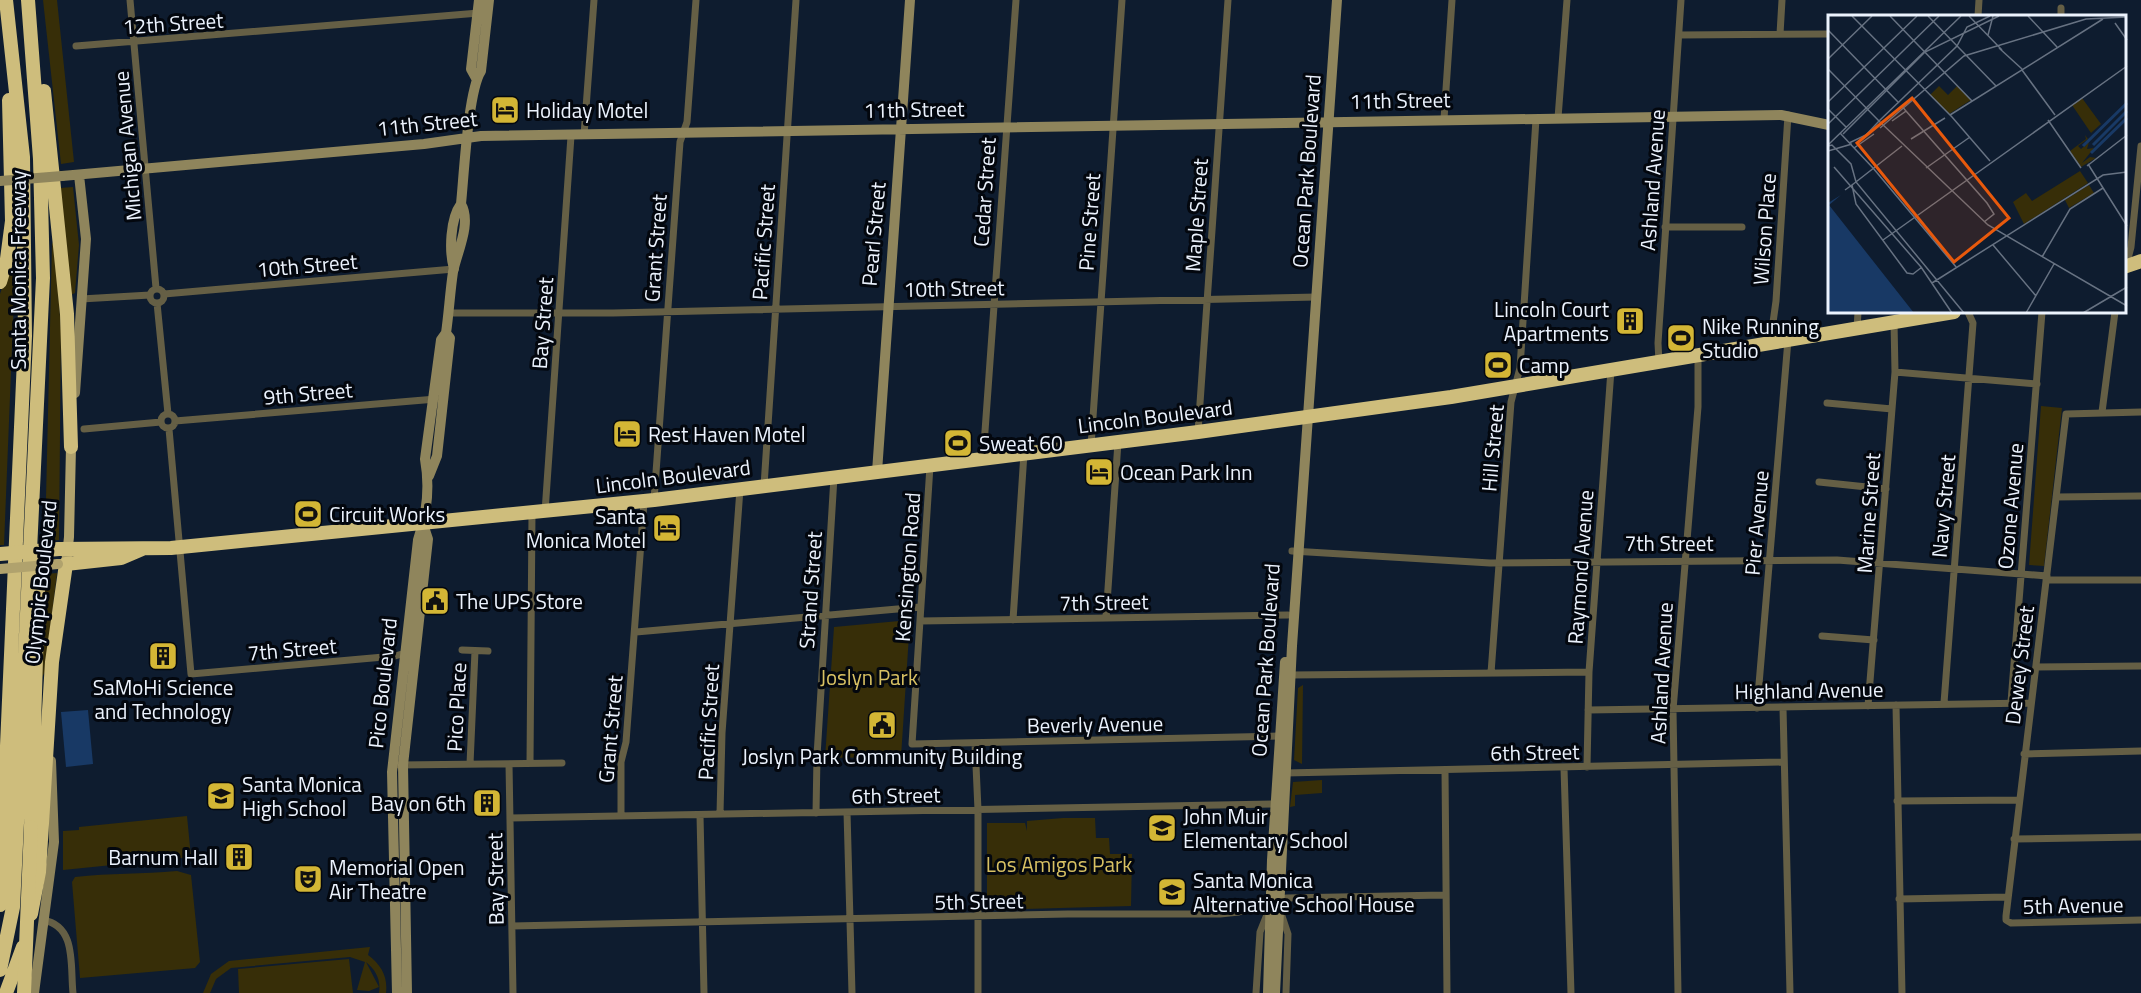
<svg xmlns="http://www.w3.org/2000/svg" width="2141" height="993" font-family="'Titillium Web',sans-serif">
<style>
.green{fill:#372e08}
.water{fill:#183965}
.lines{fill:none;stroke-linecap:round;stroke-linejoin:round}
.street{stroke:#655f45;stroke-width:7}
.secondary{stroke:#8f855c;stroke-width:10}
.primary{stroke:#b0a26d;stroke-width:10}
.highway{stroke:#cebd7c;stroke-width:14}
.secondary-bridge{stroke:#8f855c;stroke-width:10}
.primary-bridge{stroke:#b0a26d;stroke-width:10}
.highway-bridge{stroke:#cebd7c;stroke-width:14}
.labels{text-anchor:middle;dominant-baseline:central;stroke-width:6;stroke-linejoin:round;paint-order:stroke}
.street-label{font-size:21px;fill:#ecf3fe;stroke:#03070e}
.poi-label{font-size:21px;fill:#ecf3fe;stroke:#03070e;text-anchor:start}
.park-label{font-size:21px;fill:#d8c163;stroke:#03070e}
.inset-river{fill:none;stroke:#183965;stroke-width:3}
.inset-road{fill:none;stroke:#677282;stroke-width:1.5}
.view{fill:#e8590c;fill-opacity:0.15;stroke:#e8590c;stroke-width:3}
.inset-edge{fill:none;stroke:#ecf3fe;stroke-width:3}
</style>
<rect width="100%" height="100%" fill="#0e1c2f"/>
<path class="green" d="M 43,0 L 57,0 L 74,162 L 61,164 Z
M 73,187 L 79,245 L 75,293 L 71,295 L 60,188 Z
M 52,243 L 55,244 L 61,331 L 59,540 L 45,541 Z
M 7,273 L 15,273 L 4,545 L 0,545 L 0,294 Z
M 2041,406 L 2062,408 L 2044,566 L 2029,565 Z
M 57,573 L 45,672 L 42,677 L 45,574 Z
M 910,620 L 901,757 L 825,758 L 834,627 Z
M 1303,685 L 1302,764 L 1294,760 L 1298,688 Z
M 1322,780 L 1322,793 L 1295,795 L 1295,806 L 1290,807 L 1293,782 Z
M 187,816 L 191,857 L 63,870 L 63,831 L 79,830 L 79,827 Z
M 1063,818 L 1095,818 L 1096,838 L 1109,838 L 1110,854 L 1132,854 L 1131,906 L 987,910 L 987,823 L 1025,823 L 1027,831 L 1027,821 Z
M 177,871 L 191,875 L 200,962 L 195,968 L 80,978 L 72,882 L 75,877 C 110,873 143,874 177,871 Z
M 370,947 L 368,955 C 381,965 388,976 386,993 L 379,993 C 381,980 376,970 366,962 L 379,987 L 369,991 L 357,990 L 365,962 L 350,957 L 231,968 L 216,979 L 210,993 L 203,993 L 211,974 L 229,961 Z
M 349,959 L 353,993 L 239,993 L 238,969 Z"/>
<path class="water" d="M 88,710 L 93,764 L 66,767 L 61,712 Z"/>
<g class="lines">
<path class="street" d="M 130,0 L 156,288
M 1978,16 L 1979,0
M 2061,16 L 2061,8
M 1780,34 L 1782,0
M 1679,35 L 1829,34
M 76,46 L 479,13
M 1558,118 L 1567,0
M 1444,119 L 1452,0
M 584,135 L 594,0
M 1665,227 L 1742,227
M 2126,266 L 2131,247 L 2141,146
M150 296a7 7 0 1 1 14 0a7 7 0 1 1-14 0Z
M 164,294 L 454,269
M 81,299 L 150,295
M 157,303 L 168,414
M 449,313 L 613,313 L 1317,297
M 1857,329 L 1858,312
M 1770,344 L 1776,301 L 1788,115
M 1659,362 L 1658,343 L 1681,0
M 1895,372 L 2037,384
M 1827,403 L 1892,409
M 2102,412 L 2115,312
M 2141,412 L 2066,414 L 2006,916 L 2006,920 L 2011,923 L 2141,920
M161 421a7 7 0 1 1 14 0a7 7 0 1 1-14 0Z
M 175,421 L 436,399
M 84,429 L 161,422
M 169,429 L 191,674 L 395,656 L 409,652
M 1198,432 L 1228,0
M 1091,446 L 1122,0
M 983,459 L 1016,0
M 930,466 L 912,744 L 1279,736
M 1819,482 L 1886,489
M 764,486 L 796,0
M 2056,497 L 2141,496
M 654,500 L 680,142 L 687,122 L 696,0
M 545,512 L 571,136
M 1292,551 L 1490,563 L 1837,560 L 2047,576
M 2046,580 L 2141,580
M 1106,618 L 1118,442
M 1013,620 L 1024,453
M 920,621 L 1288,615
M 636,632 L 920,607
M 1822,636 L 1874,640
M 462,650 L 488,651
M 2036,667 L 2141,666
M 1491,673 L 1511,402 L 1520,368 L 1536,119
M 1291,675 L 1589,672
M 2011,702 L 2042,312
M 1944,703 L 1973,323 L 1968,312
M 1896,705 L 1902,993
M 1868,706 L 1895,372 L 1894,322
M 1757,708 L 1788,340
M 1783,708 L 1790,993
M 1588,710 L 2031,703
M 975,743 L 978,810 L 978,993
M 2024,754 L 2141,751
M 530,763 L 532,513
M 470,764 L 475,651
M 509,764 L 513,993
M 399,765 L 562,763
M 1587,767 L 1589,672 L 1611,370
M 1564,768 L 1571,993
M 1445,770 L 1447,993
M 1285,773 L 1784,762
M 1897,801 L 2019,800
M 847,812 L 852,993
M 816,813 L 817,756 L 834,477
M 720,814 L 722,733 L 740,489
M 700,815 L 704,993
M 621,816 L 621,762 L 626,742 L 644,502
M 510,818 L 1278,804
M 2014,839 L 2141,837
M 1899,899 L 2008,897
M 1281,913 L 1288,934 L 1286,993
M 43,920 C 77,926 70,966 73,993
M 512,926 L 1068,914 L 1220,914 L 1239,912 L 1286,898 L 1444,895
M 1256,993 L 1260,932 L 1268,912
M 1678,993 L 1673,710 L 1698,407 L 1698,356"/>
<path class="secondary" d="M 476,78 L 471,69 L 479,0
M 62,176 L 424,144 L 481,136 L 1781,115 L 1829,125
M 454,269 C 449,251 450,219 461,204 C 464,175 468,91 481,71 L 489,0
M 75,393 L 86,239 L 79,175
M 877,472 L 910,0
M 429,476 L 437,456 L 450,338 L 446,333
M 34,993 L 54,842 L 51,761
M 397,993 L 392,772 L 418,540 C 427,514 430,487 425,459 L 441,340 L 446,333 C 449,312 450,292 453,272 C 457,252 472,223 461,204
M 407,993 L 403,765 L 428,539 L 423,524
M 1268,993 L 1272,860 L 1285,662
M 1275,993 L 1292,646 L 1337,0"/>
<path class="primary" d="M 58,564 L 66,564 L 69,537 L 71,447"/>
<path class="highway" d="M 44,91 L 67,314 L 71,447
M 2124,267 L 2141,261
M 0,282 L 7,259 L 12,221 L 9,100
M 59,549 L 171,548 L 654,500 L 1198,432 L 1451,397 L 1954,312
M 31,827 L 39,559
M 0,905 L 25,336 L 23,157 L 6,0
M 31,914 L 39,872 L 52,662 L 66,564 L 121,558 L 142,549
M 0,970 L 13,907 L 43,278 L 40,159 L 28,0
M 6,993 L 23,947"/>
<path class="secondary-bridge" d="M 0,181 L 62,176"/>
<path class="primary-bridge" d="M 0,569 L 58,564"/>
<path class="highway-bridge" d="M 0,554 L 59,549
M 24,993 L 31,827"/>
</g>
<defs>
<g id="hotel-square" transform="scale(1.5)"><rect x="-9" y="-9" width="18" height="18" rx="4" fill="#d3b635" stroke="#03070e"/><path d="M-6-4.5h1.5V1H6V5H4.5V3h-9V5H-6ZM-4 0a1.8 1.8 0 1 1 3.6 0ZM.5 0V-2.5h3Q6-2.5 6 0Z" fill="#111"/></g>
<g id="building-square" transform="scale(1.5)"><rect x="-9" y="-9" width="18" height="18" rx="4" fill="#d3b635" stroke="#03070e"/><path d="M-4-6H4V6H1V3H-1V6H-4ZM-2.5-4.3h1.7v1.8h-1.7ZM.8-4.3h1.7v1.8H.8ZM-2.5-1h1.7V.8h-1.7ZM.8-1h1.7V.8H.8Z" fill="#111"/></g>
<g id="stadium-square" transform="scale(1.5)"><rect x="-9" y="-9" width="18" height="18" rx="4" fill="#d3b635" stroke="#03070e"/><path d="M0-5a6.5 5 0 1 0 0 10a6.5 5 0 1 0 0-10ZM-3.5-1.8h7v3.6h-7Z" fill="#111"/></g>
<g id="civic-square" transform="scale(1.5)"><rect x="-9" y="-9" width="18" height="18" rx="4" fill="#d3b635" stroke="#03070e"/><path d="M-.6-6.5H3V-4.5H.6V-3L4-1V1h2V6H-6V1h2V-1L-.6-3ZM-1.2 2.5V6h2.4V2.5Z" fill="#111"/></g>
<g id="school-square" transform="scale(1.5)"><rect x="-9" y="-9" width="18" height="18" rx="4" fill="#d3b635" stroke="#03070e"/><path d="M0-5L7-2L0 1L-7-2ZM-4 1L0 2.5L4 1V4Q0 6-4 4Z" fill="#111"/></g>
<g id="theatre-square" transform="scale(1.5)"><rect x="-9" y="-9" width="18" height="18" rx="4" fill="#d3b635" stroke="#03070e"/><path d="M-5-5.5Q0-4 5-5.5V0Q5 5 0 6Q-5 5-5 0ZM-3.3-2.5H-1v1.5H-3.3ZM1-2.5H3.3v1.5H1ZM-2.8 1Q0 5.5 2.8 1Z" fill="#111"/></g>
</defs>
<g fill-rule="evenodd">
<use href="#hotel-square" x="505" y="110"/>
<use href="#building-square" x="1630" y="321"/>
<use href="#stadium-square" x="1681" y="338"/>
<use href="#stadium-square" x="1498" y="365"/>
<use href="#hotel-square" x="627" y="434"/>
<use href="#stadium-square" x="958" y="443"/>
<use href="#hotel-square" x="1099" y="472"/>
<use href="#stadium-square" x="308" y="514"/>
<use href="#hotel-square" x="667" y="528"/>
<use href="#civic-square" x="435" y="601"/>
<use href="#building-square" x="163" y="656"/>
<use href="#civic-square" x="882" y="725"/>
<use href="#school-square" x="221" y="796"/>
<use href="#building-square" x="487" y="803"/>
<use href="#school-square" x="1162" y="828"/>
<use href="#building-square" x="239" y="857"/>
<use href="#theatre-square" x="308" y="879"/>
<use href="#school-square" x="1172" y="892"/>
</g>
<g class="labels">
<g class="street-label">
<text transform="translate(173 23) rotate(-4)">12th Street</text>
<text transform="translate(1400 100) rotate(-1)">11th Street</text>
<text transform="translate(914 109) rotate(-1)">11th Street</text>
<text transform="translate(427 123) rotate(-6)">11th Street</text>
<text transform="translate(127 146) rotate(-95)">Michigan Avenue</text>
<text transform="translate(1306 171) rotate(-86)">Ocean Park Boulevard</text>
<text transform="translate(1652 180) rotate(-86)">Ashland Avenue</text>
<text transform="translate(984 192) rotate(-86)">Cedar Street</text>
<text transform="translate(1196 215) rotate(-86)">Maple Street</text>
<text transform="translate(1089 222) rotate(-86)">Pine Street</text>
<text transform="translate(1764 229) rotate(-86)">Wilson Place</text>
<text transform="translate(873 234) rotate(-85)">Pearl Street</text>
<text transform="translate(763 242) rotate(-86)">Pacific Street</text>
<text transform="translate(655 248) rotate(-86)">Grant Street</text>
<text transform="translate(307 265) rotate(-5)">10th Street</text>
<text transform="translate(18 270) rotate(-90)">Santa Monica Freeway</text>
<text transform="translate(954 288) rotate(-1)">10th Street</text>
<text transform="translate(542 323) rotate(-86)">Bay Street</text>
<text transform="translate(308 393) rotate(-5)">9th Street</text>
<text transform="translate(1155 416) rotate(-7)">Lincoln Boulevard</text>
<text transform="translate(1492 448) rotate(-85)">Hill Street</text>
<text transform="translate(673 476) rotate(-7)">Lincoln Boulevard</text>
<text transform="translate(1943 506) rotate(-85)">Navy Street</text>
<text transform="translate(2010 506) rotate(-85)">Ozone Avenue</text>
<text transform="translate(1868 513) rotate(-86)">Marine Street</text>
<text transform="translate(1756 523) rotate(-85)">Pier Avenue</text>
<text x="1669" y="543">7th Street</text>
<text transform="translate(907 567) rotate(-86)">Kensington Road</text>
<text transform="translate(1580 567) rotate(-86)">Raymond Avenue</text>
<text transform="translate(40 582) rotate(-84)">Olympic Boulevard</text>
<text transform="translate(810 590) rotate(-86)">Strand Street</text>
<text transform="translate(1104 602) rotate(-1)">7th Street</text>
<text transform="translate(292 649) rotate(-5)">7th Street</text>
<text transform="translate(1265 660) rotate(-86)">Ocean Park Boulevard</text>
<text transform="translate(2019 665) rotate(-83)">Dewey Street</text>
<text transform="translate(1661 673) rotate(-87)">Ashland Avenue</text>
<text transform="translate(382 683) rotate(-84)">Pico Boulevard</text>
<text transform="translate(1809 690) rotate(-1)">Highland Avenue</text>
<text transform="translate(456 707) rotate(-87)">Pico Place</text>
<text transform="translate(708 722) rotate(-87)">Pacific Street</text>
<text transform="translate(1095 724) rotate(-1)">Beverly Avenue</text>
<text transform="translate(610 729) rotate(-85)">Grant Street</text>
<text transform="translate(1535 752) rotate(-1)">6th Street</text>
<text transform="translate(896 795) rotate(-1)">6th Street</text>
<text transform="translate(495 879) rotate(-91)">Bay Street</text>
<text transform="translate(979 901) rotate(-1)">5th Street</text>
<text transform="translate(2073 905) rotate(-1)">5th Avenue</text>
</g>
<g class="poi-label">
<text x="526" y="110">Holiday Motel</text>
<text x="1609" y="309" text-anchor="end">Lincoln Court<tspan x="1609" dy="24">Apartments</tspan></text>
<text x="1702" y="326">Nike Running<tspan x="1702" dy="24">Studio</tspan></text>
<text x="1519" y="365">Camp</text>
<text x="648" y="434">Rest Haven Motel</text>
<text x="979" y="443">Sweat 60</text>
<text x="1120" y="472">Ocean Park Inn</text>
<text x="329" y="514">Circuit Works</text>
<text x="646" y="516" text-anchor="end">Santa<tspan x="646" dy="24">Monica Motel</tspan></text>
<text x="456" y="601">The UPS Store</text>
<text x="163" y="687" text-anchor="middle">SaMoHi Science<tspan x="163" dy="24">and Technology</tspan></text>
<text x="882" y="756" text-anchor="middle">Joslyn Park Community Building</text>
<text x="242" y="784">Santa Monica<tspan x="242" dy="24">High School</tspan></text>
<text x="466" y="803" text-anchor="end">Bay on 6th</text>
<text x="1183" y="816">John Muir<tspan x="1183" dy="24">Elementary School</tspan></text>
<text x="218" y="857" text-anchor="end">Barnum Hall</text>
<text x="329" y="867">Memorial Open<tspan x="329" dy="24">Air Theatre</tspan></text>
<text x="1193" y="880">Santa Monica<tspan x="1193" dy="24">Alternative School House</tspan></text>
</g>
<g class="park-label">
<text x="869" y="677">Joslyn Park</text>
<text x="1059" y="864">Los Amigos Park</text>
</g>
</g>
<g transform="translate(1828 15)">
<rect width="298" height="298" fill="#0e1c2f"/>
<path d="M 111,71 L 120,80 L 129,71 L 143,85 L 121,99 L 102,80 ZM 254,83 L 273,109 L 263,118 L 244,90 ZM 257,120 L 260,124 L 250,131 L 253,134 L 261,127 L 259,134 L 266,133 L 254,148 L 262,142 L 268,143 L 253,152 L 242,136 L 258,124 ZM 252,156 L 260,168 L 196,209 L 185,187 L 198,178 L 204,186 ZM 261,170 L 266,178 L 241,193 L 237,185 Z" fill="#372e08"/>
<path d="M 13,180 L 1,190 L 86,298 L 0,298 L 0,188 Z" fill="#183965"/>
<path class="inset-river" d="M 265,130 L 299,96M 255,131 L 299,88M 263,138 L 299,103"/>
<path class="inset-road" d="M 24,1 L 124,102 L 162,146M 62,1 L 144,86M 100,1 L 168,71M 141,1 L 174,35M 200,1 L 229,32M 287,8 L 299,25M 0,15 L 71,88M 160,20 L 165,1M 171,33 L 194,54M 0,44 L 44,1M 0,54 L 51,106 L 129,31 L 139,12 L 162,1M 194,55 L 227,100M 0,87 L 89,1M 0,94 L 18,112M 78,96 L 159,188 L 166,199 L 156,207M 122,100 L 275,4M 220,105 L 253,153M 64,106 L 78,96 L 74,91M 0,109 L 111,1M 52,113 L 136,41 L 258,4 L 299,2M 12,118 L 45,153M 15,119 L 97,37 L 171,1M 83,124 L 117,103M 21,128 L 38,120 L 51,106 L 160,210 L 299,291M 0,130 L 133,1M 0,131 L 4,130 L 23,149 L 28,167 L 136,298M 26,133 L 46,119M 0,136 L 24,129M 260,149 L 299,211M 259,151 L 299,120M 6,152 L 93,252 L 124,298M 45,153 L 129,253M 98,153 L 142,122M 24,170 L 74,131M 17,175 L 24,170 L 28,189 L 79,258 L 85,259 L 94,252M 55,225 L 299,51M 165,230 L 208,281M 214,242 L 242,194 L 275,173M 104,268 L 275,160 L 299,157M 198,298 L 226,249M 255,298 L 299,272"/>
<path class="view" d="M 84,83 L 181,203 L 126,247 L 29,128 Z"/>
<rect width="298" height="298" class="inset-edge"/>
</g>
</svg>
